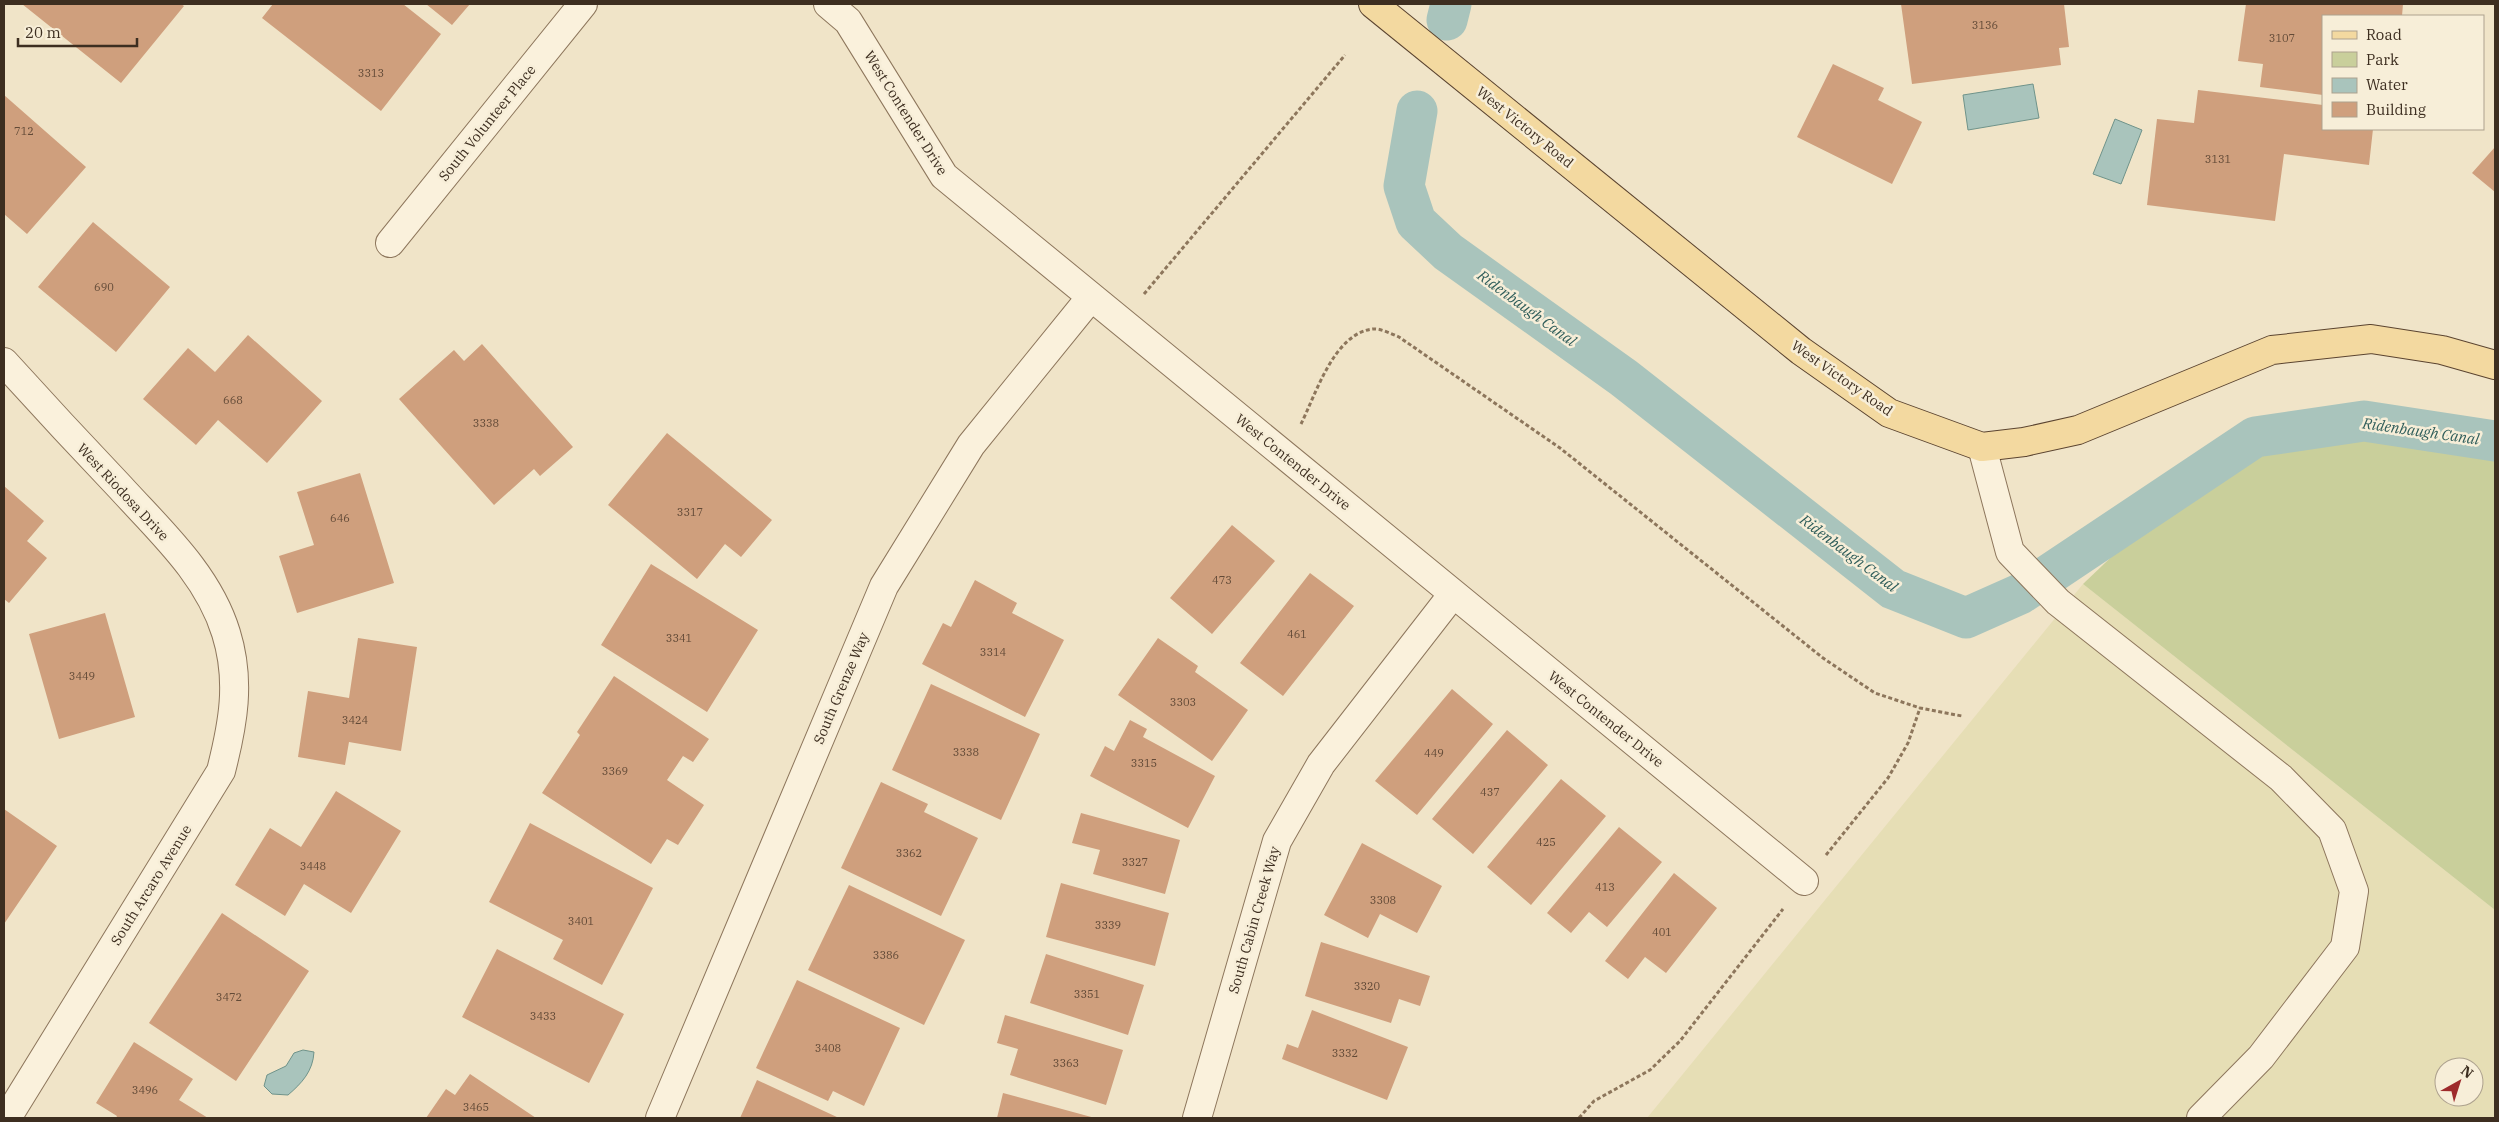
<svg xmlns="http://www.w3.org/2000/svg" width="2499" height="1122" font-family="'IBM Plex Serif',serif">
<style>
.farmland{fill:#e6deb5;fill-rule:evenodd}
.green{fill:#c9cf9b}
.water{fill:#a9c4bc;stroke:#6f938a}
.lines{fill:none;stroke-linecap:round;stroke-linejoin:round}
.canal{stroke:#a9c4bc;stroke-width:41}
.building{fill:#cf9f7d}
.minor-casing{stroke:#8d765c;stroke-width:30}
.major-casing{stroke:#5b4430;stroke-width:30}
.path{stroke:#8d765c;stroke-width:3;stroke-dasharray:4 2.5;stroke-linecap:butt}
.minor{stroke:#faf1dc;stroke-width:28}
.major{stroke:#f3d9a0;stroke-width:28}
.labels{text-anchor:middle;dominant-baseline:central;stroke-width:5;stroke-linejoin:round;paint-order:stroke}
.number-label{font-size:11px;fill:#624a37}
.street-label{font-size:14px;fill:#3d2e20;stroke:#f7eed8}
.water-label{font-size:15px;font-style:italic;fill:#2f5d5a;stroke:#f7eed8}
</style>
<rect width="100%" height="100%" fill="#f0e4c8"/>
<path class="farmland" d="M 2083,584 L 2495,910 L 2495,1118 L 1647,1118 ZM 2444,1067 L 2474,1067 L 2474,1097 L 2444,1097 Z"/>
<path class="green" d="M 2338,428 L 2495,459 L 2495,910 L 2083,584 L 2212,461 Z"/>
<path class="water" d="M 2033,84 L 2039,118 L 1968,130 L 1963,95 Z
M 2115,119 L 2142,130 L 2121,184 L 2093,174 Z
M 303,1050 L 314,1052 C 313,1071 302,1083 288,1095 L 272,1094 L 264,1086 L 267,1075 L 286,1066 L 294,1053 Z"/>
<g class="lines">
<path class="canal" d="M 1447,20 L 1451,4
M 1417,111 L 1404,186 L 1416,222 L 1448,252 L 1624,378 L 1893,589 L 1966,618 L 2020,594 L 2255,437 L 2364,421 L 2495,441"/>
</g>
<path class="building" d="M 22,4 L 181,4 L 184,6 L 121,83 Z
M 273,4 L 403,4 L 441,34 L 381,111 L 262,18 Z
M 426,4 L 470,4 L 452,25 Z
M 1901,4 L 2064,4 L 2069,47 L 2059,48 L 2061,65 L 1912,84 Z
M 2246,4 L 2403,4 L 2402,16 L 2323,16 L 2323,95 L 2260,87 L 2263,64 L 2238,61 Z
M 1833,64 L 1884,88 L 1878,100 L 1922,122 L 1892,184 L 1797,137 Z
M 2198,90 L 2323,105 L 2323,129 L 2373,129 L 2369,165 L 2284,154 L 2275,221 L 2147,205 L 2157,119 L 2194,123 Z
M 4,95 L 86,167 L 27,234 L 4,214 Z
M 2495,147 L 2495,192 L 2472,173 Z
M 93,222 L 170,287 L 116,352 L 38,287 Z
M 248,335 L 322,401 L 267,463 L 218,420 L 196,445 L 143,399 L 188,348 L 215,372 Z
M 482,344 L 573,447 L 540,476 L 534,469 L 494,505 L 399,399 L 454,350 L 464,361 Z
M 667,433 L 772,520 L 741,557 L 725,544 L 697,579 L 608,505 Z
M 360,473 L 394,583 L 297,613 L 279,556 L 314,545 L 297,492 Z
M 4,486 L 44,521 L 27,541 L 47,558 L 9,603 L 4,599 Z
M 1232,525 L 1275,561 L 1212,634 L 1170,598 Z
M 651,564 L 758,630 L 707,712 L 601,645 Z
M 1310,573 L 1354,606 L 1283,696 L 1240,663 Z
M 975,580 L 1017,603 L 1012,613 L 1064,640 L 1025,717 L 922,664 L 943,623 L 951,627 Z
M 105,613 L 135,717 L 59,739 L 29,634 Z
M 358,638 L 417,647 L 401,751 L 349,742 L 345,765 L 298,757 L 308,691 L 349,698 Z
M 1158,638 L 1198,666 L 1195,672 L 1248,710 L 1212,761 L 1118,695 Z
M 614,676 L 709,739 L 693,762 L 683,756 L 667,780 L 704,805 L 678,845 L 667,839 L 651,864 L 542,793 L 580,735 L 577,732 Z
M 931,684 L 1040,734 L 1001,820 L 892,770 Z
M 1452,689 L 1493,724 L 1417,815 L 1375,781 Z
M 1130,720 L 1147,729 L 1143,737 L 1215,776 L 1188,828 L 1090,776 L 1105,746 L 1114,751 Z
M 1507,730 L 1548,765 L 1473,854 L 1432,819 Z
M 1561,779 L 1606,816 L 1531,905 L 1487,867 Z
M 881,782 L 928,804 L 924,812 L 978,838 L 941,916 L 841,868 Z
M 336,791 L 401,831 L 351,913 L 304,884 L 285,916 L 235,885 L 270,828 L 301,847 Z
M 4,809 L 57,846 L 4,924 Z
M 1081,813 L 1180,840 L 1165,894 L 1093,874 L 1100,850 L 1072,843 Z
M 530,823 L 653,888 L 602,985 L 553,959 L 563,940 L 489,902 Z
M 1619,827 L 1662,862 L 1607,927 L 1589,912 L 1571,933 L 1547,913 Z
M 1362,843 L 1442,886 L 1417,933 L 1380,914 L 1368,938 L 1324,915 Z
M 1674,873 L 1717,908 L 1666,973 L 1645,957 L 1628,979 L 1605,961 Z
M 1061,883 L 1169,913 L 1155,966 L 1046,937 Z
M 849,885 L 965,940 L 924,1025 L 808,970 Z
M 222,913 L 309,971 L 236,1081 L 149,1023 Z
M 1321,942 L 1430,976 L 1420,1006 L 1399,999 L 1391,1023 L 1305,996 Z
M 497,949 L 624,1014 L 589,1083 L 462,1017 Z
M 1046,954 L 1144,985 L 1128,1035 L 1030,1003 Z
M 797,980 L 900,1028 L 864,1106 L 833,1091 L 828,1101 L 756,1068 Z
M 1312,1010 L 1408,1047 L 1387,1100 L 1282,1059 L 1287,1044 L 1298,1048 Z
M 1005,1015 L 1123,1050 L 1106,1105 L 1010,1075 L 1018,1049 L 997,1043 Z
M 134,1042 L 193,1079 L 179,1100 L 208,1118 L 116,1118 L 117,1116 L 96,1103 Z
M 470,1074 L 536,1118 L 426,1118 L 446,1089 L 455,1095 Z
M 757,1080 L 839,1118 L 740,1118 Z
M 1003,1093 L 1095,1118 L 997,1118 Z"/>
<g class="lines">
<g class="minor-casing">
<path id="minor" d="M 828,4 L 848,21 L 944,176 L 1804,881
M 390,243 L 583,4
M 4,362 C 42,404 81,446 120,487 C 160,531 208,574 226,633 C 241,681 233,724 221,771 L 7,1118
M 1982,447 L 2010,552 L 2058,602 L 2281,778 L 2332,830 L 2354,891 L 2345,947 L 2261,1057 L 2201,1118
M 660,1118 L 884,586 L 971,445 L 1091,297
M 1197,1118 L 1277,841 L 1321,764 L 1453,594"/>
</g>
<g class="major-casing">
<path id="major" d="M 1373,4 L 1801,351 L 1889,413 L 1982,447 L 2024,442 L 2078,430 L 2272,350 L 2371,339 L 2442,350 L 2495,365"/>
</g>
<path class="path" d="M 1144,294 L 1345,55
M 1301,424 C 1316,394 1334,333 1373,329 C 1380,328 1392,334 1399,337 L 1560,448 L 1823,658 L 1875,693 L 1920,708 L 1962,716
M 1826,855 L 1888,778 L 1908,743 L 1920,708
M 1579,1118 L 1594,1101 L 1650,1070 L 1680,1041 L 1783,909"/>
<use href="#minor" class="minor"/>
<use href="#major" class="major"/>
</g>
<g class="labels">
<g class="number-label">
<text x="1985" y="25">3136</text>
<text x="2282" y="38">3107</text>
<text x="371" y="73">3313</text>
<text x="24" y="131">712</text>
<text x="2218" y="159">3131</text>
<text x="104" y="287">690</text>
<text x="233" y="400">668</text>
<text x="486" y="423">3338</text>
<text x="690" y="512">3317</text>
<text x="340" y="518">646</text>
<text x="1222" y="580">473</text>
<text x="1297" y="634">461</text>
<text x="679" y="638">3341</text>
<text x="993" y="652">3314</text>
<text x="82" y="676">3449</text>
<text x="1183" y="702">3303</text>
<text x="355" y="720">3424</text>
<text x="966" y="752">3338</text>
<text x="1434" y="753">449</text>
<text x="1144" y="763">3315</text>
<text x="615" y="771">3369</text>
<text x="1490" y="792">437</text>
<text x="1546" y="842">425</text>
<text x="909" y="853">3362</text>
<text x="1135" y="862">3327</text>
<text x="313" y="866">3448</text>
<text x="1605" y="887">413</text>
<text x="1383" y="900">3308</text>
<text x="581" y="921">3401</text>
<text x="1108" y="925">3339</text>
<text x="1662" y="932">401</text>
<text x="886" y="955">3386</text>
<text x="1367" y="986">3320</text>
<text x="1087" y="994">3351</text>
<text x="229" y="997">3472</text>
<text x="543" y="1016">3433</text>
<text x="828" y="1048">3408</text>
<text x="1345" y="1053">3332</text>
<text x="1066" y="1063">3363</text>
<text x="145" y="1090">3496</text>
<text x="476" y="1107">3465</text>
</g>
<g class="street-label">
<text transform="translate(906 113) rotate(58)">West Contender Drive</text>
<text transform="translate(487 123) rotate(-51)">South Volunteer Place</text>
<text transform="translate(1525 127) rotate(39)">West Victory Road</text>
<text transform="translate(1842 378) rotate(35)">West Victory Road</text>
<text transform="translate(1293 462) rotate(39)">West Contender Drive</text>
<text transform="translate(123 492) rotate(47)">West Riodosa Drive</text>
<text transform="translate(841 688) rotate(-67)">South Grenze Way</text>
<text transform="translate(1606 719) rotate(39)">West Contender Drive</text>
<text transform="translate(151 885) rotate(-58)">South Arcaro Avenue</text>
<text transform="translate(1254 920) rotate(-74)">South Cabin Creek Way</text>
</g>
<g class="water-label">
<text transform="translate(1527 308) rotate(36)">Ridenbaugh Canal</text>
<text transform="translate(2421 431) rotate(8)">Ridenbaugh Canal</text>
<text transform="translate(1849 553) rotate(37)">Ridenbaugh Canal</text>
</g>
</g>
<rect width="2499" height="1122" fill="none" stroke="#3d2e20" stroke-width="10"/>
<rect x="2322" y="15" width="162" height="115" fill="#f7eed8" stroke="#ada18e"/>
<rect x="2332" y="31" width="25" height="8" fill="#f3d9a0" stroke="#ada18e"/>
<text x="2366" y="40" font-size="15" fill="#3d2e20">Road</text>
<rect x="2332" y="52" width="25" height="15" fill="#c9cf9b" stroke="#ada18e"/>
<text x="2366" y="65" font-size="15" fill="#3d2e20">Park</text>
<rect x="2332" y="78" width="25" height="15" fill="#a9c4bc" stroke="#ada18e"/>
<text x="2366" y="90" font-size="15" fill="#3d2e20">Water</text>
<rect x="2332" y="102" width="25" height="15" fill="#cf9f7d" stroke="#ada18e"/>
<text x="2366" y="115" font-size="15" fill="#3d2e20">Building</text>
<g transform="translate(2459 1082) rotate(39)"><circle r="24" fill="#f7eed8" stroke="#ada18e"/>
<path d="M0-4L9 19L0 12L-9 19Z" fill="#9e2a2b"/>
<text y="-8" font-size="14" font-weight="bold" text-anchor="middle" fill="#3d2e20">N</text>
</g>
<path d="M18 38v8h119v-8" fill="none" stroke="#3d2e20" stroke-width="2.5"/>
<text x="25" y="38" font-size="15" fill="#3d2e20" stroke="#f7eed8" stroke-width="4" paint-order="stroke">20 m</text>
</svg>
